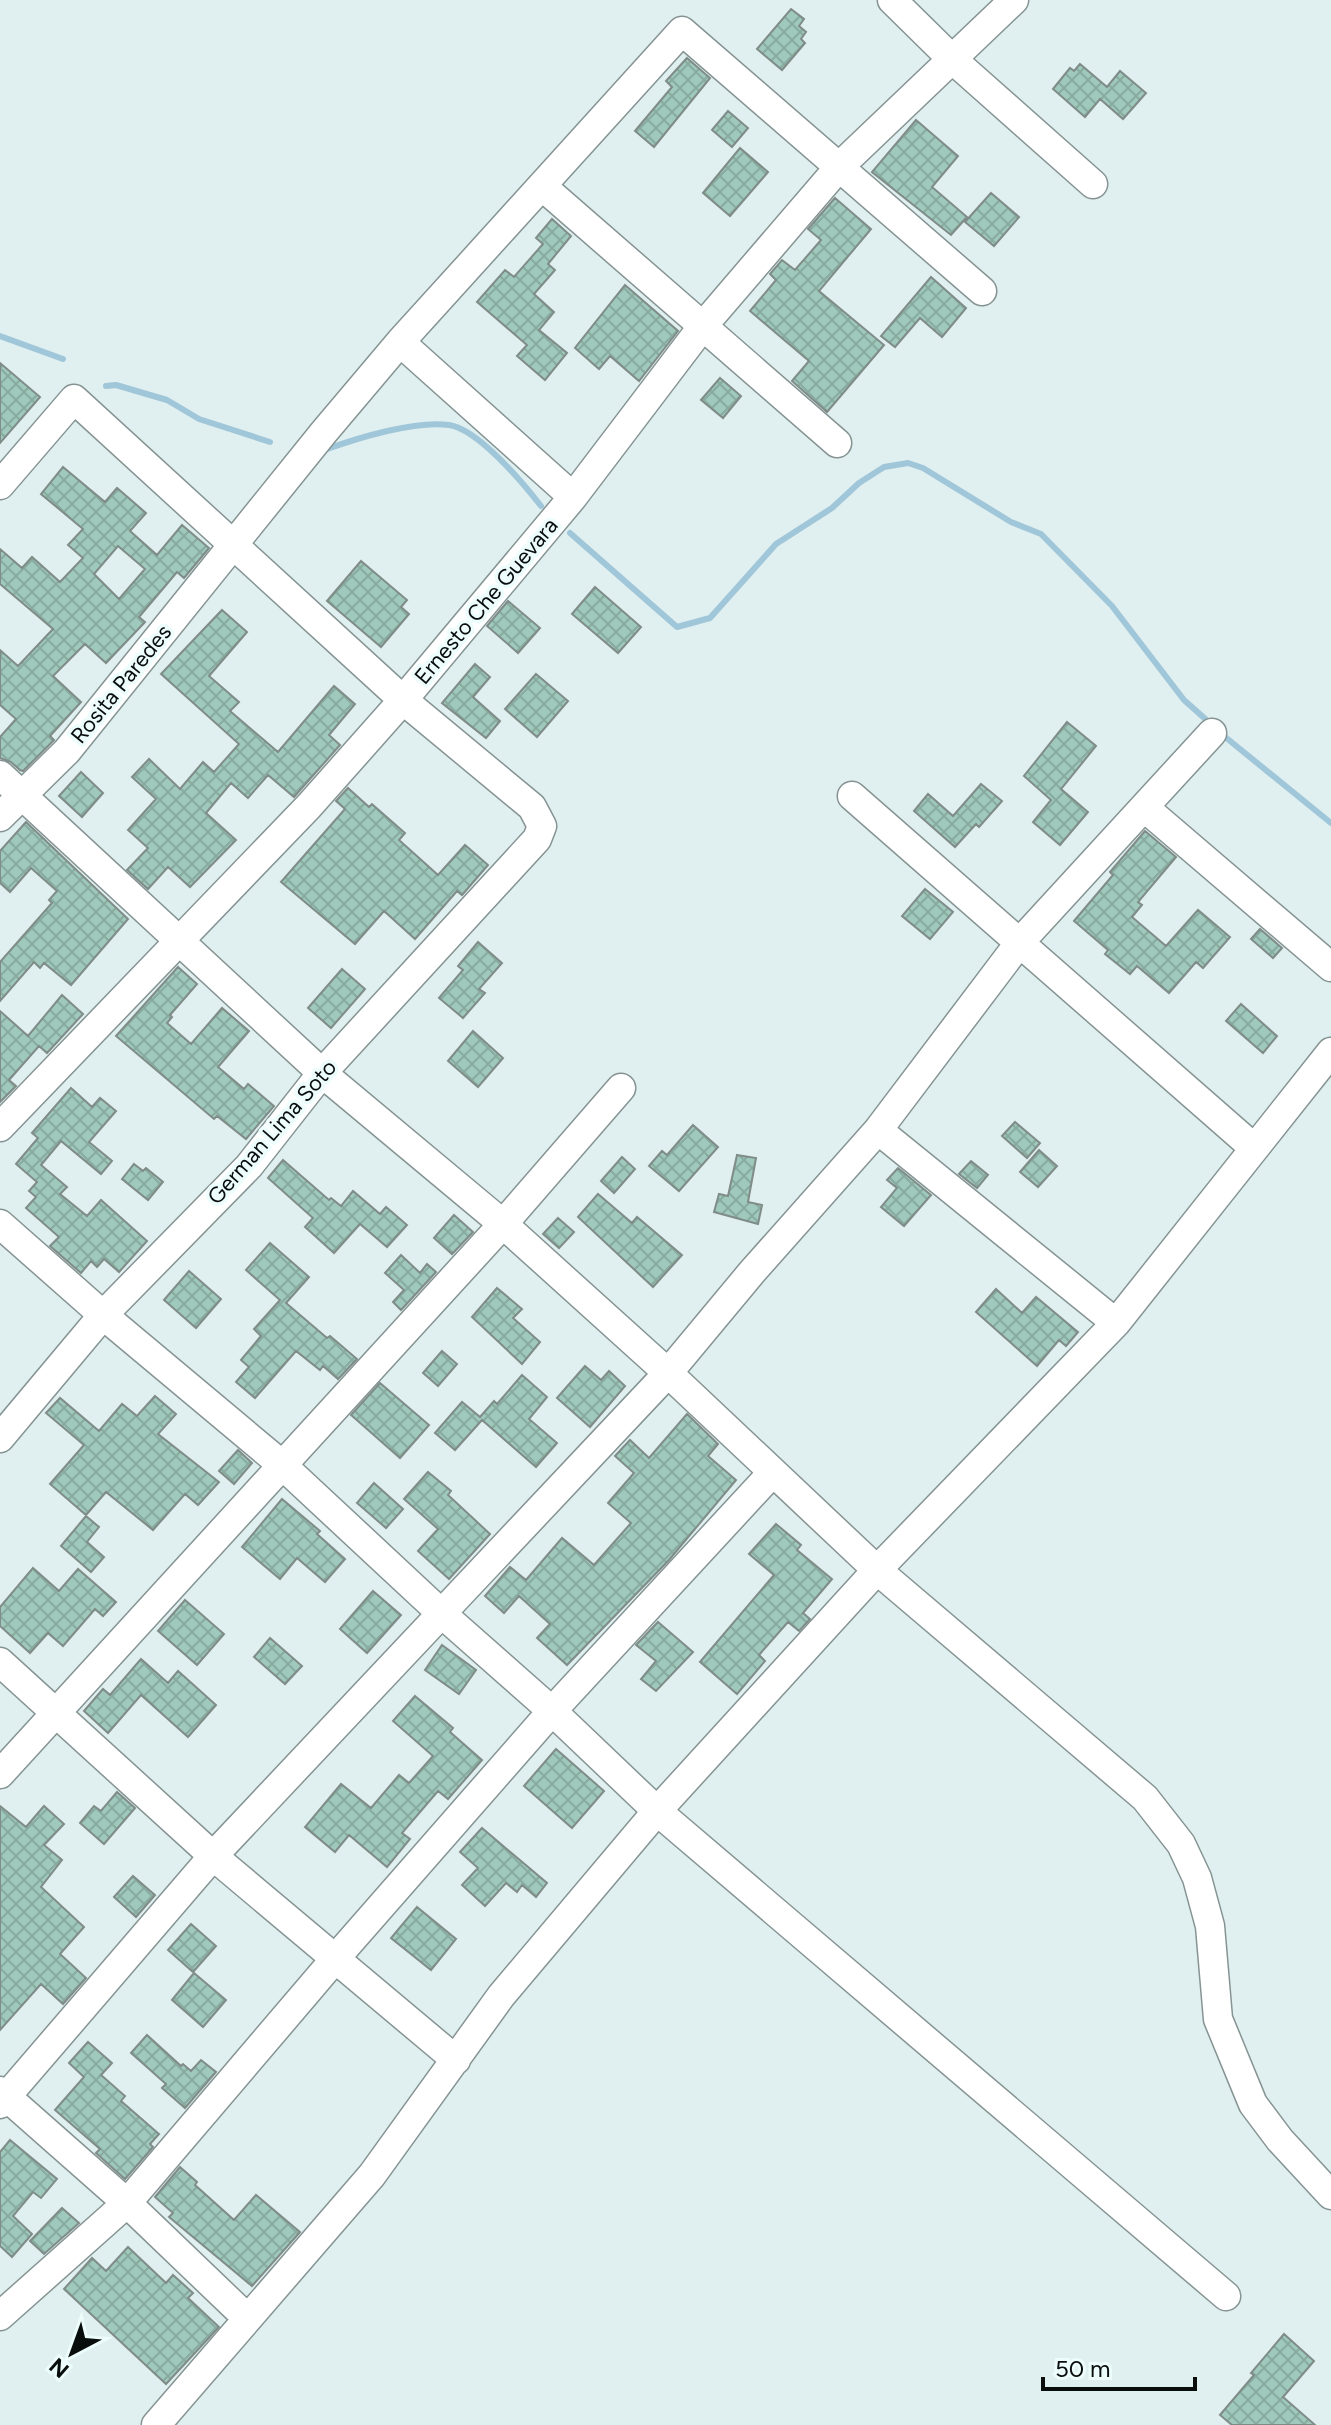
<svg xmlns="http://www.w3.org/2000/svg" width="1331" height="2425" font-family="Figtree,sans-serif">
<style>
.lines{fill:none;stroke-linecap:round;stroke-linejoin:round}
.stream{stroke:#a0c6d9;stroke-width:6}
.building{fill:url(#building-cross-hatch);stroke:#7f8c88;stroke-width:2;fill-rule:evenodd}
.minor-casing{stroke:#859493;stroke-width:31}
.minor{stroke:#fff;stroke-width:28}
.labels{text-anchor:middle;dominant-baseline:central;stroke-width:7;stroke-linejoin:round;paint-order:stroke}
.street-label{font-size:22px;fill:#090e0d;stroke:#edfdfc}
</style>
<defs>
<pattern id="building-cross-hatch" width="8" height="8" patternUnits="userSpaceOnUse" patternTransform="scale(2)"><rect width="8" height="8" fill="#9fc9bc"/><path d="M0 0l8 8M0 8l8-8" fill="none" stroke="#88aba0"/></pattern>
</defs>
<rect width="100%" height="100%" fill="#e0efef"/>
<g class="lines">
<path class="stream" d="M 0,336 L 63,359
M 106,386 L 116,385 L 167,400 L 199,419 L 270,442
M 327,449 C 358,438 416,420 449,425 C 478,429 523,483 541,506
M 570,533 L 677,627 L 710,618 L 776,544 L 832,508 L 859,483 L 884,467 L 908,463 L 923,468 L 1011,522 L 1041,534 L 1112,606 L 1184,700 L 1211,724
M 1219,732 L 1331,823"/>
</g>
<path class="building" d="M 791,9 L 804,19 L 799,26 L 806,32 L 801,39 L 805,43 L 782,70 L 757,49 Z
M 687,58 L 710,78 L 654,147 L 635,131 L 672,87 L 666,81 Z
M 1080,64 L 1107,87 L 1120,71 L 1146,93 L 1123,119 L 1100,99 L 1085,117 L 1053,89 L 1070,68 L 1074,71 Z
M 728,111 L 748,128 L 732,147 L 712,130 Z
M 916,120 L 958,156 L 932,187 L 967,217 L 951,235 L 872,172 Z
M 740,148 L 768,172 L 730,216 L 703,193 Z
M 991,193 L 1019,217 L 994,246 L 965,222 Z
M 835,198 L 871,229 L 819,291 L 884,345 L 827,412 L 792,381 L 809,361 L 750,311 L 776,280 L 770,274 L 782,260 L 795,270 L 821,240 L 808,229 Z
M 552,219 L 571,236 L 548,264 L 555,270 L 534,294 L 554,312 L 539,330 L 567,353 L 545,380 L 517,356 L 527,345 L 477,302 L 505,270 L 514,277 L 543,244 L 536,238 Z
M 931,277 L 966,308 L 942,337 L 920,318 L 895,347 L 881,336 Z
M 625,285 L 678,331 L 639,381 L 610,356 L 599,369 L 575,348 Z
M 0,363 L 40,397 L 0,443 Z
M 720,378 L 741,396 L 723,418 L 701,400 Z
M 63,467 L 105,502 L 117,488 L 146,513 L 130,531 L 157,555 L 182,525 L 209,548 L 184,578 L 177,572 L 139,617 L 145,622 L 106,663 L 85,644 L 53,676 L 81,702 L 50,736 L 54,740 L 23,771 L 20,770 L 11,762 L 0,758 L 0,737 L 16,719 L 0,705 L 0,650 L 18,666 L 53,629 L 0,584 L 0,549 L 22,568 L 32,557 L 60,582 L 83,558 L 68,545 L 83,529 L 41,494 ZM 118,546 L 145,569 L 119,599 L 94,574 Z
M 361,561 L 407,600 L 401,607 L 409,614 L 381,647 L 327,601 Z
M 595,587 L 641,627 L 618,653 L 572,614 Z
M 508,601 L 540,628 L 518,653 L 487,626 Z
M 222,610 L 247,632 L 209,676 L 239,702 L 230,711 L 278,752 L 334,686 L 355,704 L 329,735 L 340,745 L 294,797 L 268,775 L 248,798 L 231,783 L 206,813 L 236,840 L 190,887 L 168,867 L 148,889 L 127,870 L 148,848 L 128,830 L 156,799 L 132,777 L 149,759 L 180,789 L 203,762 L 214,772 L 239,744 L 161,674 Z
M 475,664 L 490,677 L 473,697 L 500,721 L 486,738 L 442,703 Z
M 536,674 L 568,701 L 537,737 L 505,709 Z
M 1067,722 L 1096,746 L 1061,789 L 1088,812 L 1060,845 L 1033,822 L 1051,800 L 1024,776 Z
M 81,772 L 103,793 L 82,817 L 59,796 Z
M 981,784 L 1002,801 L 979,827 L 976,824 L 955,847 L 914,811 L 928,794 L 953,816 Z
M 348,788 L 369,807 L 372,804 L 405,833 L 399,840 L 438,875 L 465,845 L 488,865 L 462,895 L 457,891 L 415,939 L 384,911 L 355,944 L 281,882 L 345,809 L 336,801 Z
M 26,822 L 128,919 L 71,985 L 44,963 L 40,968 L 34,962 L 0,1001 L 0,962 L 52,903 L 49,900 L 57,891 L 31,868 L 10,892 L 0,883 L 0,851 Z
M 1145,831 L 1176,857 L 1138,902 L 1142,905 L 1132,917 L 1166,946 L 1198,910 L 1230,937 L 1203,968 L 1196,962 L 1169,993 L 1137,966 L 1130,974 L 1105,954 L 1108,950 L 1074,921 L 1113,875 L 1110,872 Z
M 925,889 L 953,912 L 930,939 L 902,916 Z
M 1260,929 L 1282,948 L 1273,958 L 1251,939 Z
M 478,942 L 502,963 L 479,989 L 485,993 L 463,1018 L 439,998 L 463,970 L 458,966 Z
M 178,967 L 197,984 L 170,1015 L 172,1017 L 167,1023 L 191,1044 L 222,1008 L 249,1031 L 218,1067 L 244,1089 L 248,1084 L 274,1106 L 246,1139 L 217,1116 L 214,1119 L 116,1036 Z
M 342,969 L 365,989 L 331,1028 L 308,1008 Z
M 62,995 L 83,1014 L 47,1053 L 39,1046 L 9,1080 L 16,1086 L 0,1102 L 0,1011 L 28,1036 Z
M 1241,1004 L 1277,1036 L 1263,1053 L 1226,1021 Z
M 473,1031 L 503,1058 L 478,1087 L 448,1061 Z
M 71,1088 L 92,1107 L 100,1098 L 116,1111 L 89,1142 L 112,1161 L 101,1174 L 61,1141 L 41,1165 L 67,1187 L 60,1194 L 87,1216 L 101,1200 L 147,1241 L 119,1272 L 104,1259 L 97,1267 L 91,1261 L 81,1273 L 50,1246 L 59,1237 L 26,1208 L 36,1197 L 29,1191 L 37,1182 L 16,1164 L 38,1138 L 32,1133 Z
M 1015,1122 L 1040,1143 L 1027,1158 L 1002,1136 Z
M 693,1125 L 718,1147 L 679,1191 L 649,1166 L 662,1151 L 667,1155 Z
M 1039,1150 L 1057,1166 L 1038,1187 L 1020,1172 Z
M 737,1155 L 756,1158 L 748,1202 L 762,1205 L 758,1224 L 714,1212 L 719,1194 L 728,1196 Z
M 622,1157 L 635,1169 L 614,1193 L 601,1181 Z
M 283,1160 L 329,1200 L 331,1198 L 341,1206 L 353,1191 L 380,1214 L 386,1207 L 407,1225 L 387,1247 L 360,1224 L 334,1253 L 305,1227 L 313,1218 L 268,1178 Z
M 971,1161 L 988,1175 L 977,1188 L 959,1174 Z
M 134,1164 L 143,1171 L 146,1168 L 163,1182 L 148,1200 L 122,1179 Z
M 898,1168 L 931,1195 L 904,1226 L 881,1207 L 897,1188 L 887,1180 Z
M 598,1194 L 632,1223 L 637,1217 L 682,1255 L 653,1287 L 578,1217 Z
M 454,1215 L 473,1232 L 452,1254 L 434,1238 Z
M 558,1218 L 574,1232 L 559,1248 L 543,1234 Z
M 270,1243 L 309,1277 L 286,1303 L 327,1338 L 330,1336 L 357,1359 L 338,1379 L 323,1366 L 320,1370 L 296,1351 L 255,1398 L 236,1382 L 249,1367 L 241,1360 L 261,1336 L 254,1329 L 280,1300 L 246,1270 Z
M 401,1255 L 420,1273 L 427,1264 L 436,1272 L 401,1310 L 393,1302 L 404,1290 L 385,1273 Z
M 189,1271 L 221,1299 L 196,1328 L 164,1300 Z
M 497,1288 L 522,1309 L 513,1318 L 540,1342 L 522,1364 L 472,1317 Z
M 996,1289 L 1022,1313 L 1036,1297 L 1078,1332 L 1066,1346 L 1059,1340 L 1037,1366 L 976,1312 Z
M 442,1351 L 457,1364 L 438,1386 L 423,1373 Z
M 585,1366 L 601,1380 L 609,1371 L 625,1386 L 590,1427 L 557,1398 Z
M 522,1375 L 547,1397 L 529,1419 L 557,1443 L 536,1467 L 482,1420 L 455,1450 L 435,1433 L 462,1402 L 480,1417 L 494,1401 L 497,1404 Z
M 380,1383 L 429,1425 L 400,1458 L 351,1415 Z
M 155,1396 L 176,1414 L 158,1434 L 219,1482 L 198,1505 L 185,1494 L 153,1530 L 106,1492 L 86,1515 L 50,1484 L 84,1445 L 46,1413 L 60,1398 L 99,1431 L 122,1404 L 137,1416 Z
M 687,1414 L 718,1444 L 708,1456 L 736,1480 L 669,1560 L 567,1665 L 537,1638 L 550,1624 L 519,1596 L 504,1613 L 485,1596 L 510,1567 L 526,1580 L 562,1538 L 594,1565 L 631,1523 L 608,1503 L 634,1473 L 615,1456 L 630,1440 L 649,1458 Z
M 238,1450 L 252,1463 L 234,1484 L 219,1471 Z
M 428,1472 L 451,1491 L 448,1495 L 490,1534 L 449,1579 L 418,1551 L 438,1529 L 404,1499 Z
M 374,1483 L 403,1509 L 386,1528 L 357,1503 Z
M 282,1499 L 320,1531 L 317,1534 L 345,1559 L 325,1582 L 297,1558 L 280,1579 L 242,1547 Z
M 86,1516 L 99,1527 L 87,1542 L 104,1557 L 91,1572 L 61,1546 Z
M 776,1524 L 801,1545 L 797,1550 L 832,1579 L 803,1613 L 810,1619 L 799,1631 L 788,1622 L 759,1655 L 765,1661 L 737,1694 L 700,1662 L 774,1575 L 749,1554 Z
M 33,1568 L 59,1591 L 78,1569 L 116,1602 L 103,1616 L 95,1609 L 63,1646 L 48,1633 L 30,1653 L 0,1626 L 0,1607 Z
M 373,1591 L 401,1615 L 367,1653 L 340,1629 Z
M 185,1600 L 224,1634 L 197,1665 L 158,1631 Z
M 658,1622 L 693,1652 L 656,1691 L 641,1679 L 656,1661 L 636,1645 Z
M 270,1638 L 302,1666 L 285,1684 L 254,1657 Z
M 442,1645 L 476,1670 L 459,1694 L 425,1670 Z
M 141,1659 L 168,1683 L 178,1671 L 216,1705 L 188,1737 L 141,1695 L 108,1733 L 84,1711 L 103,1689 L 110,1695 Z
M 415,1696 L 453,1728 L 450,1732 L 482,1760 L 448,1799 L 438,1791 L 402,1833 L 410,1839 L 387,1867 L 349,1835 L 335,1852 L 305,1827 L 341,1784 L 371,1808 L 399,1775 L 409,1783 L 433,1756 L 393,1721 Z
M 556,1749 L 604,1791 L 572,1828 L 524,1786 Z
M 117,1792 L 135,1808 L 104,1844 L 80,1823 L 94,1806 L 101,1811 Z
M 0,1806 L 26,1827 L 44,1806 L 64,1824 L 44,1845 L 62,1860 L 41,1887 L 84,1927 L 60,1954 L 86,1978 L 63,2004 L 41,1984 L 0,2030 Z
M 482,1828 L 547,1883 L 536,1897 L 522,1885 L 517,1892 L 506,1883 L 485,1906 L 462,1885 L 478,1868 L 460,1852 Z
M 133,1876 L 155,1895 L 136,1917 L 114,1897 Z
M 417,1907 L 456,1939 L 431,1970 L 391,1938 Z
M 191,1924 L 216,1946 L 193,1972 L 168,1950 Z
M 194,1973 L 226,2000 L 203,2027 L 172,2000 Z
M 147,2035 L 181,2066 L 183,2064 L 191,2071 L 201,2060 L 216,2072 L 185,2108 L 162,2088 L 166,2084 L 131,2053 Z
M 88,2042 L 112,2063 L 101,2075 L 125,2096 L 121,2101 L 159,2134 L 150,2144 L 153,2147 L 125,2179 L 96,2153 L 100,2149 L 55,2110 L 84,2077 L 69,2063 Z
M 10,2140 L 57,2179 L 41,2198 L 33,2192 L 13,2216 L 32,2234 L 12,2257 L 0,2246 L 0,2152 Z
M 180,2167 L 197,2182 L 195,2185 L 234,2220 L 256,2195 L 300,2232 L 252,2286 L 169,2217 L 173,2213 L 155,2197 Z
M 62,2208 L 79,2223 L 44,2254 L 30,2241 Z
M 128,2247 L 166,2283 L 173,2275 L 193,2293 L 188,2298 L 219,2327 L 166,2384 L 64,2289 L 92,2258 L 106,2271 Z
M 1284,2334 L 1314,2361 L 1283,2397 L 1315,2425 L 1232,2425 L 1220,2415 L 1254,2375 L 1251,2373 Z"/>
<g class="lines">
<g class="minor-casing">
<path id="minor" d="M 892,0 L 952,59 L 1093,184
M 543,187 L 837,443
M 400,342 L 573,497
M 0,485 L 74,399 L 403,700 L 532,807 L 542,826 L 537,839 L 322,1073 L 249,1166 L 103,1315 L 0,1438
M 0,775 L 322,1073 L 503,1224 L 668,1373 L 877,1570 L 1145,1798 L 1181,1844 L 1197,1878 L 1210,1926 L 1218,2019 L 1253,2104 L 1280,2140 L 1331,2195
M 852,796 L 1254,1148
M 1145,808 L 1331,967
M 0,817 L 67,751 L 324,432 L 400,342 L 682,31 L 982,291
M 0,1127 L 309,806 L 403,700 L 573,497 L 702,327 L 840,166 L 1014,0
M 878,1130 L 1116,1323
M 0,1224 L 103,1315 L 281,1464 L 441,1613 L 552,1711 L 657,1811 L 1226,2296
M 0,1662 L 213,1856 L 456,2060
M 0,1774 L 503,1224 L 621,1088
M 0,2091 L 127,2203 L 247,2318
M 0,2104 L 213,1856 L 668,1373 L 752,1272 L 878,1130 L 1020,942 L 1212,733
M 0,2316 L 127,2203 L 334,1960 L 552,1711 L 773,1472
M 156,2425 L 372,2175 L 501,1996 L 657,1811 L 877,1570 L 1116,1323 L 1331,1052"/>
</g>
<use href="#minor" class="minor"/>
</g>
<g class="labels">
<g class="street-label">
<text transform="translate(486 601) rotate(-50)">Ernesto Che Guevara</text>
<text transform="translate(121 684) rotate(-51)">Rosita Paredes</text>
<text transform="translate(272 1132) rotate(-49)">German Lima Soto</text>
</g>
</g>
<g transform="translate(72 2353) rotate(221)" stroke="#edfdfc" stroke-width="6" paint-order="stroke">
<path d="M0-6L14 30L0 20L-14 30Z" fill="#090e0d"/>
<text y="-12" font-size="22" font-weight="bold" text-anchor="middle" fill="#090e0d">N</text>
</g>
<path d="M1043 2377v12h152v-12" fill="none" stroke="#090e0d" stroke-width="4"/>
<text x="1055" y="2377" font-size="24" fill="#090e0d" stroke="#edfdfc" stroke-width="6" paint-order="stroke">50 m</text>
</svg>
